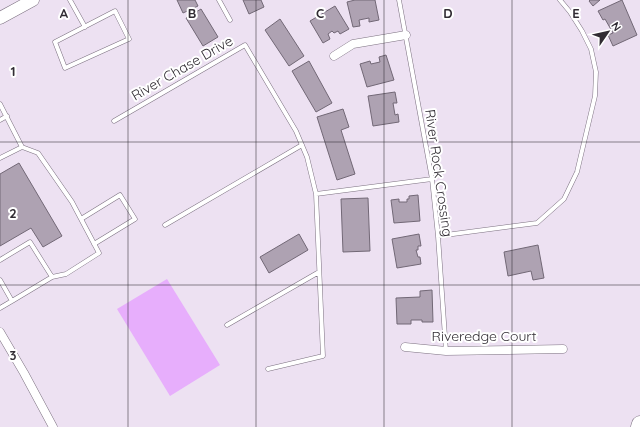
<svg xmlns="http://www.w3.org/2000/svg" width="640" height="427" font-family="Quicksand,sans-serif">
<style>
.green{fill:#e7aefc}
.building{fill:#aea2b2;stroke:#726876}
.lines{fill:none;stroke-linecap:round;stroke-linejoin:round}
.lane-casing{stroke:#7c7180;stroke-width:5}
.street-casing{stroke:#7c7180;stroke-width:9}
.secondary-casing{stroke:#7c7180;stroke-width:13}
.highway-casing{stroke:#7c7180;stroke-width:17}
.lane{stroke:#fff;stroke-width:4}
.street{stroke:#fff;stroke-width:8}
.secondary{stroke:#fff;stroke-width:12}
.highway{stroke:#fff;stroke-width:16}
.grid{fill:none;stroke:#312c33;stroke-width:1;stroke-opacity:0.55}
.labels{text-anchor:middle;dominant-baseline:central;stroke-width:4;stroke-linejoin:round;paint-order:stroke}
.street-label{font-size:14px;fill:#312c33;stroke:#fff}
.grid-label{font-size:13px;text-anchor:middle;font-weight:bold;fill:#312c33;stroke:#fff;stroke-width:4;stroke-linejoin:round;paint-order:stroke}
</style>
<rect width="100%" height="100%" fill="#ede1f2"/>
<path class="green" d="M 167,279 L 220,365 L 170,396 L 117,309 Z"/>
<path class="building" d="M 177,0 L 195,0 L 198,6 L 183,13 Z
M 243,0 L 261,0 L 264,7 L 249,14 Z
M 355,0 L 375,0 L 379,20 L 369,22 L 369,18 L 359,20 L 360,26 L 353,27 L 347,2 Z
M 590,0 L 600,0 L 593,6 L 589,1 Z
M 622,0 L 637,35 L 613,46 L 608,35 L 613,33 L 605,19 L 603,20 L 598,11 Z
M 335,6 L 349,29 L 340,34 L 338,31 L 334,33 L 332,31 L 328,34 L 330,39 L 323,43 L 310,21 Z
M 201,9 L 218,37 L 203,46 L 186,18 Z
M 280,19 L 304,56 L 289,66 L 265,30 Z
M 386,55 L 394,80 L 367,87 L 360,64 L 370,61 L 371,64 L 380,62 L 379,57 Z
M 309,61 L 332,103 L 316,112 L 292,71 Z
M 395,92 L 397,103 L 393,103 L 395,115 L 398,114 L 399,122 L 373,126 L 368,96 Z
M 343,109 L 349,127 L 341,130 L 355,174 L 337,180 L 317,117 Z
M 19,163 L 62,236 L 43,247 L 31,228 L 0,246 L 0,174 Z
M 418,195 L 420,221 L 394,223 L 391,200 L 399,199 L 399,202 L 407,202 L 407,199 L 409,199 L 409,196 Z
M 368,198 L 370,251 L 343,252 L 341,199 Z
M 299,234 L 308,250 L 269,273 L 260,257 Z
M 419,234 L 421,246 L 418,246 L 418,250 L 416,250 L 418,257 L 420,257 L 421,264 L 397,268 L 392,239 Z
M 538,245 L 544,278 L 533,280 L 531,271 L 508,276 L 504,252 Z
M 432,290 L 433,322 L 422,322 L 422,320 L 411,320 L 411,324 L 397,324 L 396,298 L 420,297 L 420,291 Z"/>
<g class="lines">
<g class="lane-casing">
<path id="lane" d="M 70,0 L 85,27
M 219,0 L 230,20
M 399,0 L 432,179 L 438,236 L 446,351
M 115,11 L 129,39 L 65,68 L 55,42 Z
M 0,104 L 22,147 L 0,158
M 0,120 L 7,116
M 114,121 L 245,45 L 296,131 L 307,157 L 316,194
M 81,219 L 120,195 L 135,219 L 94,244
M 165,225 L 302,145
M 438,236 L 537,223 L 564,199 L 577,172 L 595,96 L 596,72 L 591,49 L 582,31 L 570,12 L 560,0
M 0,260 L 30,242 L 52,277 L 66,274 L 99,253 L 72,202 L 38,153 L 22,147
M 0,280 L 12,301 L 0,308
M 12,301 L 52,277
M 227,325 L 319,272
M 268,369 L 323,356 L 316,194 L 432,179"/>
</g>
<g class="street-casing">
<path id="street" d="M 334,56 L 353,44 L 406,35
M 0,332 L 24,373 L 53,427
M 405,347 L 446,351 L 563,349"/>
</g>
<g class="secondary-casing">
<path id="secondary" d="M 0,18 L 33,0"/>
</g>
<g class="highway-casing">
<path id="highway" d="M 639,427 L 640,424"/>
</g>
<use href="#lane" class="lane"/>
<use href="#street" class="street"/>
<use href="#secondary" class="secondary"/>
<use href="#highway" class="highway"/>
</g>
<path class="grid" d="M 128,0 L 128,427M 256,0 L 256,427M 384,0 L 384,427M 512,0 L 512,427M 0,142 L 640,142M 0,285 L 640,285"/>
<g class="labels">
<g class="street-label">
<text transform="translate(182 68) rotate(-30)">River Chase Drive</text>
<text transform="translate(439 173) rotate(82)">River Rock Crossing</text>
<text x="484" y="336">Riveredge Court</text>
</g>
</g>
<g class="grid-label">
<text x="64" y="18">A</text>
<text x="192" y="18">B</text>
<text x="320" y="18">C</text>
<text x="448" y="18">D</text>
<text x="576" y="18">E</text>
<text x="13" y="76">1</text>
<text x="13" y="218">2</text>
<text x="13" y="360">3</text>
</g>
<g transform="translate(608 32) rotate(56)" stroke="#ffffff" stroke-width="3" paint-order="stroke">
<path d="M0-3L7 15L0 10L-7 15Z" fill="#312c33"/>
<text y="-6" font-size="11" font-weight="bold" text-anchor="middle" fill="#312c33">N</text>
</g>
</svg>
